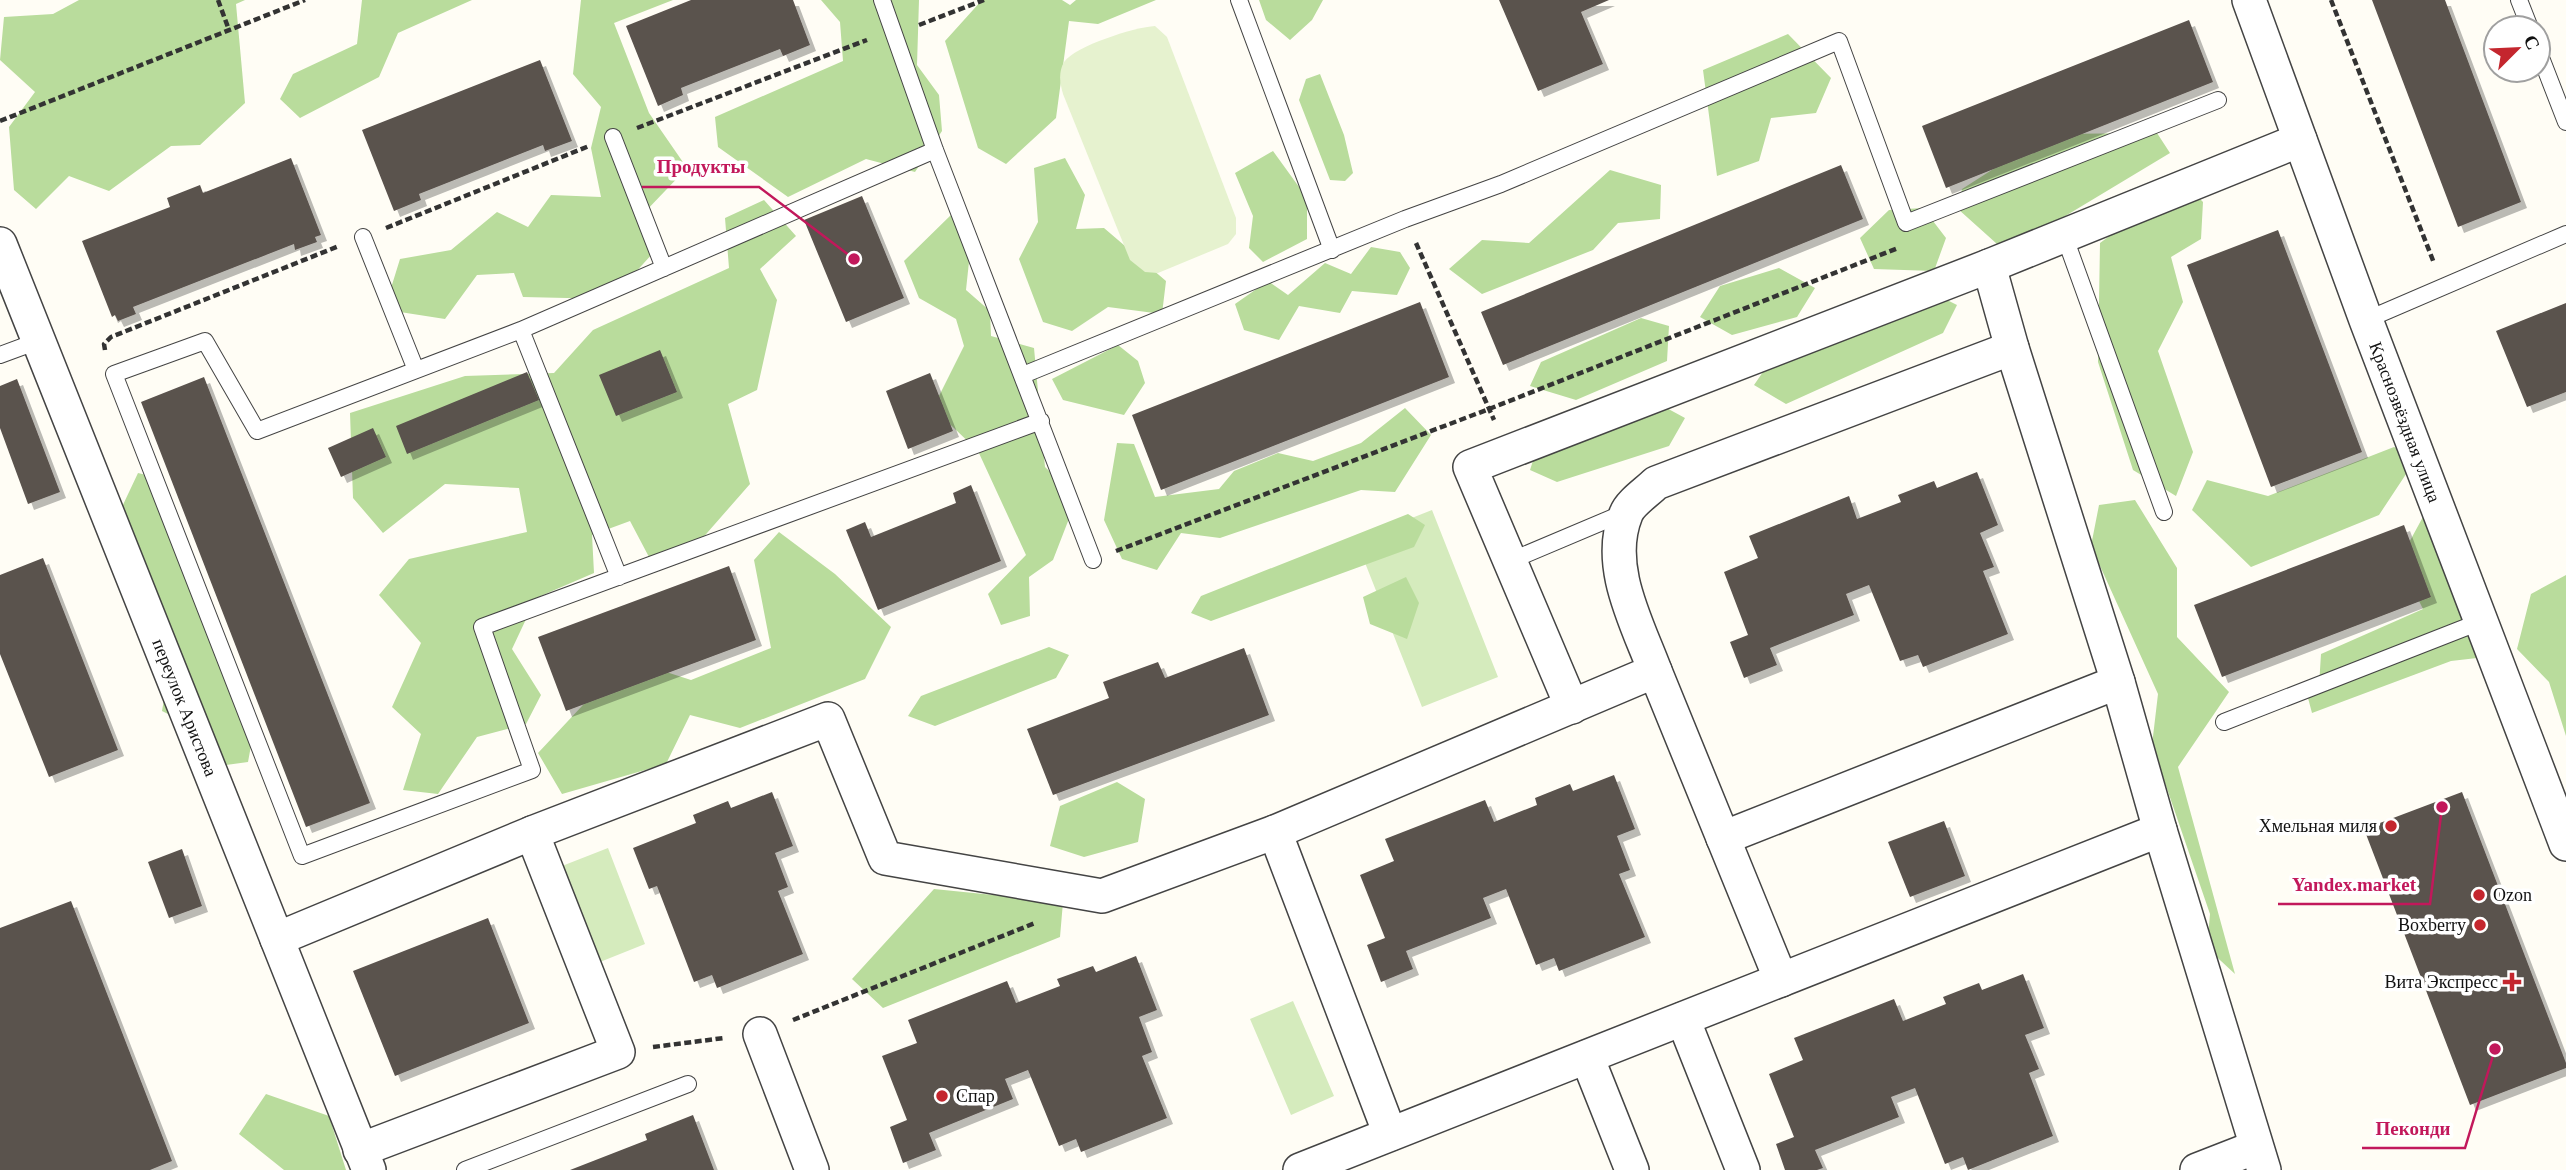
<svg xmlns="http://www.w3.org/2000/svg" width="2566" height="1170" font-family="Georgia,serif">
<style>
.green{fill:#d5ebbd}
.forest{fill:#b9dc9c}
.pitch{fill:#e6f2cf}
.building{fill:#5a524d;filter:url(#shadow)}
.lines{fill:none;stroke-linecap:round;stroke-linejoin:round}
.lane-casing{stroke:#444;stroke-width:18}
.street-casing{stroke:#444;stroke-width:36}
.path{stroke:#333;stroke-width:4.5;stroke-dasharray:7 3.5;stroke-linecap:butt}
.lane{stroke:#fff;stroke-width:16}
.street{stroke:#fff;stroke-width:33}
.poi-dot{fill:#c4262e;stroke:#fff;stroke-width:2.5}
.labels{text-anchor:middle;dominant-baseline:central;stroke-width:7;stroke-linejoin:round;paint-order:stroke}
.street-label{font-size:18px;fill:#111;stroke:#fff}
.poi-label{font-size:18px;fill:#111;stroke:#fff;text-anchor:end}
.leader{fill:none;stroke:#c2185b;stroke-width:2.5}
.callout-dot{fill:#c2185b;stroke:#fff;stroke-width:2.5}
.callout-label{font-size:19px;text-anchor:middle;font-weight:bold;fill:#c2185b;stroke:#fff;stroke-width:7;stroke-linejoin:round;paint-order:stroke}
</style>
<defs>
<filter id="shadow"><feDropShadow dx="6" dy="6" stdDeviation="0" flood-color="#0004"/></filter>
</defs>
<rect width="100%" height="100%" fill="#fffdf5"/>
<path class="green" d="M 1432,510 L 1498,677 L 1422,707 L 1356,540 Z
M 608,848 L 645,944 L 600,962 L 562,866 Z
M 1293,1001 L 1334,1096 L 1291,1115 L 1250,1019 Z"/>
<path class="forest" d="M 79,0 L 245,0 L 236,4 L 245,103 L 200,145 L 171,146 L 109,191 L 69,176 L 36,209 L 14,190 L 9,127 L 35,92 L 0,60 L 4,17 L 53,14 Z
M 362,0 L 472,0 L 398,33 L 379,77 L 300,118 L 280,99 L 293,74 L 357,44 Z
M 581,0 L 673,0 L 614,23 L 649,113 L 687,168 L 643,214 L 654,252 L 611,299 L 523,297 L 514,273 L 477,275 L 445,319 L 400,312 L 391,288 L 400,259 L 451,250 L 497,212 L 528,227 L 551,195 L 601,197 L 591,148 L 601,107 L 573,74 Z
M 821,0 L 919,0 L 917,65 L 939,95 L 942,131 L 915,172 L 866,159 L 788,197 L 718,147 L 715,117 L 843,61 L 840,22 Z
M 982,0 L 1062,0 L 1070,5 L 1076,0 L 1156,0 L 1098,24 L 1069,21 L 1056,118 L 1006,164 L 978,148 L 945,41 Z
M 1259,0 L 1323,0 L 1312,20 L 1290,40 L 1266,20 Z
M 1788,34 L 1831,78 L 1816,113 L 1771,118 L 1759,161 L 1717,176 L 1703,70 Z
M 1320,74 L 1344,135 L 1353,173 L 1345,181 L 1330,180 L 1299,100 L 1306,79 Z
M 2157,133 L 2170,153 L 2057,221 L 1997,244 L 1958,209 L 1962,189 L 2048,134 Z
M 1273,151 L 1307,198 L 1307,239 L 1263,262 L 1249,248 L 1253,216 L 1235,173 Z
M 1065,158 L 1085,195 L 1076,229 L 1104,228 L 1166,281 L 1162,314 L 1108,307 L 1072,331 L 1043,322 L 1019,259 L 1038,222 L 1034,168 Z
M 1610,170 L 1661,185 L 1660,219 L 1618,223 L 1593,250 L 1482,294 L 1449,269 L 1482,240 L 1529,243 Z
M 2183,182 L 2203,202 L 2201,239 L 2171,257 L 2183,302 L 2158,351 L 2193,452 L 2176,496 L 2133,470 L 2098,362 L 2100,243 Z
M 764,200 L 796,236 L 760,269 L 777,300 L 757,390 L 728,404 L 750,484 L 700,541 L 649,557 L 630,521 L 592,535 L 594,573 L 536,598 L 512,649 L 541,695 L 526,724 L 477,737 L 438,794 L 403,790 L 421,734 L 392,707 L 421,643 L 379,595 L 409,559 L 527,532 L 519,488 L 445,484 L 383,533 L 353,498 L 350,413 L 465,376 L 554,373 L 593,330 L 729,268 L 725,218 Z
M 1923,208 L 1946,238 L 1934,271 L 1874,269 L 1860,238 L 1889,210 Z
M 953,213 L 973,224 L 966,290 L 990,311 L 991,336 L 1034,348 L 1045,467 L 1077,498 L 1053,560 L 1029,577 L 1030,616 L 1001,625 L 988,594 L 1026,555 L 978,451 L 933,408 L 964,346 L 956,319 L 919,298 L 904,261 Z
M 1371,247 L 1400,252 L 1410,268 L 1397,295 L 1352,291 L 1340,313 L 1299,306 L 1279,340 L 1244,330 L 1235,304 L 1268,281 L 1288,295 L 1325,263 L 1351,274 Z
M 1779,268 L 1815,288 L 1797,317 L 1732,335 L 1700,317 L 1720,286 Z
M 1921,287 L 1957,305 L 1943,333 L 1786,404 L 1754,385 L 1792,330 Z
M 1641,318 L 1669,326 L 1667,361 L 1576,400 L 1530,386 L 1541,362 Z
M 1118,345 L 1138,361 L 1145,383 L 1124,415 L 1063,400 L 1052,379 Z
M 1639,393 L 1685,418 L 1669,446 L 1557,482 L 1530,470 L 1542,433 Z
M 1405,408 L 1431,435 L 1395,492 L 1361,490 L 1220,538 L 1181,533 L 1157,570 L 1122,559 L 1104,520 L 1117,443 L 1134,444 L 1155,497 L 1219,489 L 1234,471 L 1278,453 L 1313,461 L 1361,443 Z
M 2394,447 L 2416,459 L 2379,515 L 2251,567 L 2192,510 L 2207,480 L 2268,496 Z
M 138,473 L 163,479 L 256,718 L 248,762 L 226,765 L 198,729 L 162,711 L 173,646 L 121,509 Z
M 2135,500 L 2177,568 L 2177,637 L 2229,692 L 2178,767 L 2235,974 L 2207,948 L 2210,914 L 2152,745 L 2158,694 L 2091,546 L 2099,505 Z
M 1408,514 L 1425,525 L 1414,547 L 1211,621 L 1191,613 L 1201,596 Z
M 2424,515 L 2472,565 L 2477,658 L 2451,661 L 2312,713 L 2308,698 L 2319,686 L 2321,654 L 2423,609 L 2399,561 Z
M 779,532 L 835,574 L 891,627 L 865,679 L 740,728 L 690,715 L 666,764 L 562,794 L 538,753 L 626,659 L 691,680 L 771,648 L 754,560 Z
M 2566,575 L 2566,736 L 2549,682 L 2517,649 L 2531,594 Z
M 1406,577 L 1419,603 L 1407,639 L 1370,624 L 1363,597 Z
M 1049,647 L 1069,655 L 1056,678 L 935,726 L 908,716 L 921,696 Z
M 1117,782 L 1145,799 L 1138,842 L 1084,857 L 1050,846 L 1060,806 Z
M 934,889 L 1063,902 L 1060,937 L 883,1008 L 852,979 Z
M 266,1094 L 329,1116 L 346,1170 L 284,1170 L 239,1134 Z"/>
<path class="pitch" d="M 1155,26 L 1167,37 L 1236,218 L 1236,234 L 1228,244 L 1158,273 L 1145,272 L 1130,260 L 1063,94 C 1060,83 1058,73 1064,62 C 1075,46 1135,27 1155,26 Z"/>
<path class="building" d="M 691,0 L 793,0 L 810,45 L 783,56 L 780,49 L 681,88 L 683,95 L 658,106 L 626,26 Z
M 1499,0 L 1609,0 L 1581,12 L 1603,64 L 1538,91 Z
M 2372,0 L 2445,0 L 2521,202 L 2458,227 Z
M 2189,20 L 2213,82 L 1946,188 L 1922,126 Z
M 540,60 L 572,141 L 545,151 L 543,145 L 419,194 L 421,200 L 394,211 L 362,130 Z
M 291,158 L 321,235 L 315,237 L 317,242 L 295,250 L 294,244 L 133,307 L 136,314 L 118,321 L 115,315 L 112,317 L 82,241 L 170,207 L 167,198 L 200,185 L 203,193 Z
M 1841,165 L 1863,219 L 1503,365 L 1481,312 Z
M 862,196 L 904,298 L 846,322 L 804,220 Z
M 2278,230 L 2362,452 L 2271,487 L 2187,265 Z
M 1420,302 L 1449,377 L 1161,490 L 1132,415 Z
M 2566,303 L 2566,392 L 2527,407 L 2496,331 Z
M 660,350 L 677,392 L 616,416 L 599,375 Z
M 527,372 L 539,400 L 407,454 L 396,426 Z
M 930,373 L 953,431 L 908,449 L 886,391 Z
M 204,377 L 370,803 L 306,827 L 141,402 Z
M 17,379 L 60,492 L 28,504 L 0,428 L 0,386 Z
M 373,428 L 386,457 L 341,477 L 328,448 Z
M 1977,472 L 1998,525 L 1980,533 L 1994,567 L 1983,571 L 2008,634 L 1923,667 L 1918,655 L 1900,661 L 1869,585 L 1846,594 L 1854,615 L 1770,648 L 1777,665 L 1744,678 L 1730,642 L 1748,635 L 1724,572 L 1758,558 L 1749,536 L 1849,496 L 1857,519 L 1901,502 L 1898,495 L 1934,481 L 1937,488 Z
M 971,485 L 1001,561 L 878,610 L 846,530 L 865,522 L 871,537 L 956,503 L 953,493 Z
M 2404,525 L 2431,597 L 2222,677 L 2194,605 Z
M 43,558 L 118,750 L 49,777 L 0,654 L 0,575 Z
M 729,566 L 756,640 L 566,711 L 538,637 Z
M 1244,648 L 1269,715 L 1053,795 L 1027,729 L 1109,698 L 1103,682 L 1158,662 L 1165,678 Z
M 1614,775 L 1635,829 L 1617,836 L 1630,870 L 1619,874 L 1645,937 L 1559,971 L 1554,958 L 1536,965 L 1506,889 L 1483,898 L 1491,918 L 1406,951 L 1413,969 L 1381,982 L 1367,945 L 1385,938 L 1360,875 L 1394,861 L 1385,839 L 1485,800 L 1494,822 L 1537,805 L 1535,798 L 1570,784 L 1573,791 Z
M 772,792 L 793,846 L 775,853 L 788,887 L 778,891 L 803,954 L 717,988 L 712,975 L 694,982 L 657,886 L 649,889 L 633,848 L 696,823 L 693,815 L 728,801 L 731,808 Z
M 2462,792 L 2566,1063 L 2566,1068 L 2470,1105 L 2364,829 Z
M 1944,821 L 1965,876 L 1910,897 L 1888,842 Z
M 182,849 L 202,906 L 169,918 L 148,862 Z
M 71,901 L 172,1161 L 150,1170 L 0,1170 L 0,928 Z
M 488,918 L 529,1023 L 395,1076 L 353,971 Z
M 1136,956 L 1157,1010 L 1139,1017 L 1152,1052 L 1142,1056 L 1167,1118 L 1081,1152 L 1076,1139 L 1059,1146 L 1028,1070 L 1005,1079 L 1013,1099 L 929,1133 L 936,1150 L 903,1163 L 890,1127 L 907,1120 L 882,1056 L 917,1043 L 908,1020 L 1007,981 L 1016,1003 L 1060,986 L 1057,979 L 1093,966 L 1096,972 Z
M 2023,974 L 2044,1028 L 2025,1035 L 2039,1069 L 2029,1073 L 2053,1136 L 1968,1170 L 1963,1157 L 1945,1164 L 1915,1088 L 1891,1097 L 1899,1117 L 1815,1150 L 1823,1168 L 1817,1170 L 1785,1170 L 1776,1144 L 1794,1137 L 1769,1074 L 1803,1060 L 1794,1038 L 1894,999 L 1903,1021 L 1946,1004 L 1943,997 L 1979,983 L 1982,990 Z
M 693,1115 L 714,1170 L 570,1170 L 647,1140 L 645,1134 Z"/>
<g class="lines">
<g class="lane-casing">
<path id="lane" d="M 882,0 L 935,150 L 1093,560
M 1239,0 L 1332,250
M 2519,0 L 2530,28
M 2538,50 L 2566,122
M 613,137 L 664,268
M 935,150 L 521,330 L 257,431 L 205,341 L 114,374 L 302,856 L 532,770 L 482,627 L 1041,421
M 2064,235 L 2164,512
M 363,237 L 416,370
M 2366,320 L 2566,234
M 521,330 L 619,577
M 0,355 L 38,341
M 1023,375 L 1405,219 L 1501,184 L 1839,41 L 1906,223 L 2218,100
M 1510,561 L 1626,512
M 2224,722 L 2482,621
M 465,1170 L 688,1084"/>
</g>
<g class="street-casing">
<g id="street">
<path id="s1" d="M 2249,0 L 2366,320 L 2566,844"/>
<path id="s2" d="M 0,244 L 369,1170"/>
<path d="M 1989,266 L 2012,348 L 2118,682 L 2160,830 L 2264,1170"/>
<path d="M 1655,671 L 1781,980"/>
<path d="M 1572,707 L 1470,467 L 1989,266 L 2300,140"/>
<path d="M 1723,838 L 2118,682"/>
<path d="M 277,939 L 532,833 L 828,719 L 885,858 L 1102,896 L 1275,832"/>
<path d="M 1683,1019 L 1743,1170"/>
<path d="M 760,1034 L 812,1170"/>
<path d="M 1587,1057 L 1632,1170"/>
<path d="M 1390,1134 L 1275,832 L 1655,671 C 1637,623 1605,566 1626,514 C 1630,503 1647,492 1656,483 L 2012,348"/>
<path d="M 360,1150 L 618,1052 L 532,833"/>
<path d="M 1300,1170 L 2160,830"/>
<path d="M 2197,1170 L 2256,1147"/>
</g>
</g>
<path class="path" d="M 218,0 L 229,30
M 2331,0 L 2434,263
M 919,25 L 984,0
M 0,121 L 305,0
M 637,128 L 867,40
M 386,228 L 589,146
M 1416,243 L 1494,420
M 105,350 L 104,344 L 111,337 L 339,246
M 1116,551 L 1489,409 L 1898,248
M 793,1020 L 1035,923
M 653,1047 L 724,1038"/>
<use href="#lane" class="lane"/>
<use href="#street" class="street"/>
</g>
<g class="poi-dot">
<circle cx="2391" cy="826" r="7"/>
<circle cx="2479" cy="895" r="7"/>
<circle cx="2480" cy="925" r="7"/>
<path d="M2508.5 971.5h7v7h7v7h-7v7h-7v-7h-7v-7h7z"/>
<circle cx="942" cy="1096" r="7"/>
</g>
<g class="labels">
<g class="street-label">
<text stroke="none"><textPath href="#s1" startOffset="450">Краснозвёздная улица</textPath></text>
<text stroke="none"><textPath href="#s2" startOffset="499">переулок Аристова</textPath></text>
</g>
<g class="poi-label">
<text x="2377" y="826">Хмельная миля</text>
<text x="2493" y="895" text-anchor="start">Ozon</text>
<text x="2466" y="925">Boxberry</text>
<text x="2498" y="982">Вита Экспресс</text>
<text x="956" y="1096" text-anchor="start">Спар</text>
</g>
</g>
<path class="leader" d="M854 259L759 187H642M2442 807L2430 904H2278M2495 1049L2465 1148H2362"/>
<g class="callout-dot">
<circle cx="854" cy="259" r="7"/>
<circle cx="2442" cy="807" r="7"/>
<circle cx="2495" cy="1049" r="7"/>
</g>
<g class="callout-label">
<text x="701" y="173">Продукты</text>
<text x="2354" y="891">Yandex.market</text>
<text x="2413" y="1135">Пеконди</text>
</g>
<g transform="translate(2517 49) rotate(66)"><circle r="33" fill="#ffffff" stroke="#a0a0a0" stroke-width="2"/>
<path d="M0-5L12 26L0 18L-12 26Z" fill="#c4262e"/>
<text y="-10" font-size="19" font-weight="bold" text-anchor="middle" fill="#111111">С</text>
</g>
</svg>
